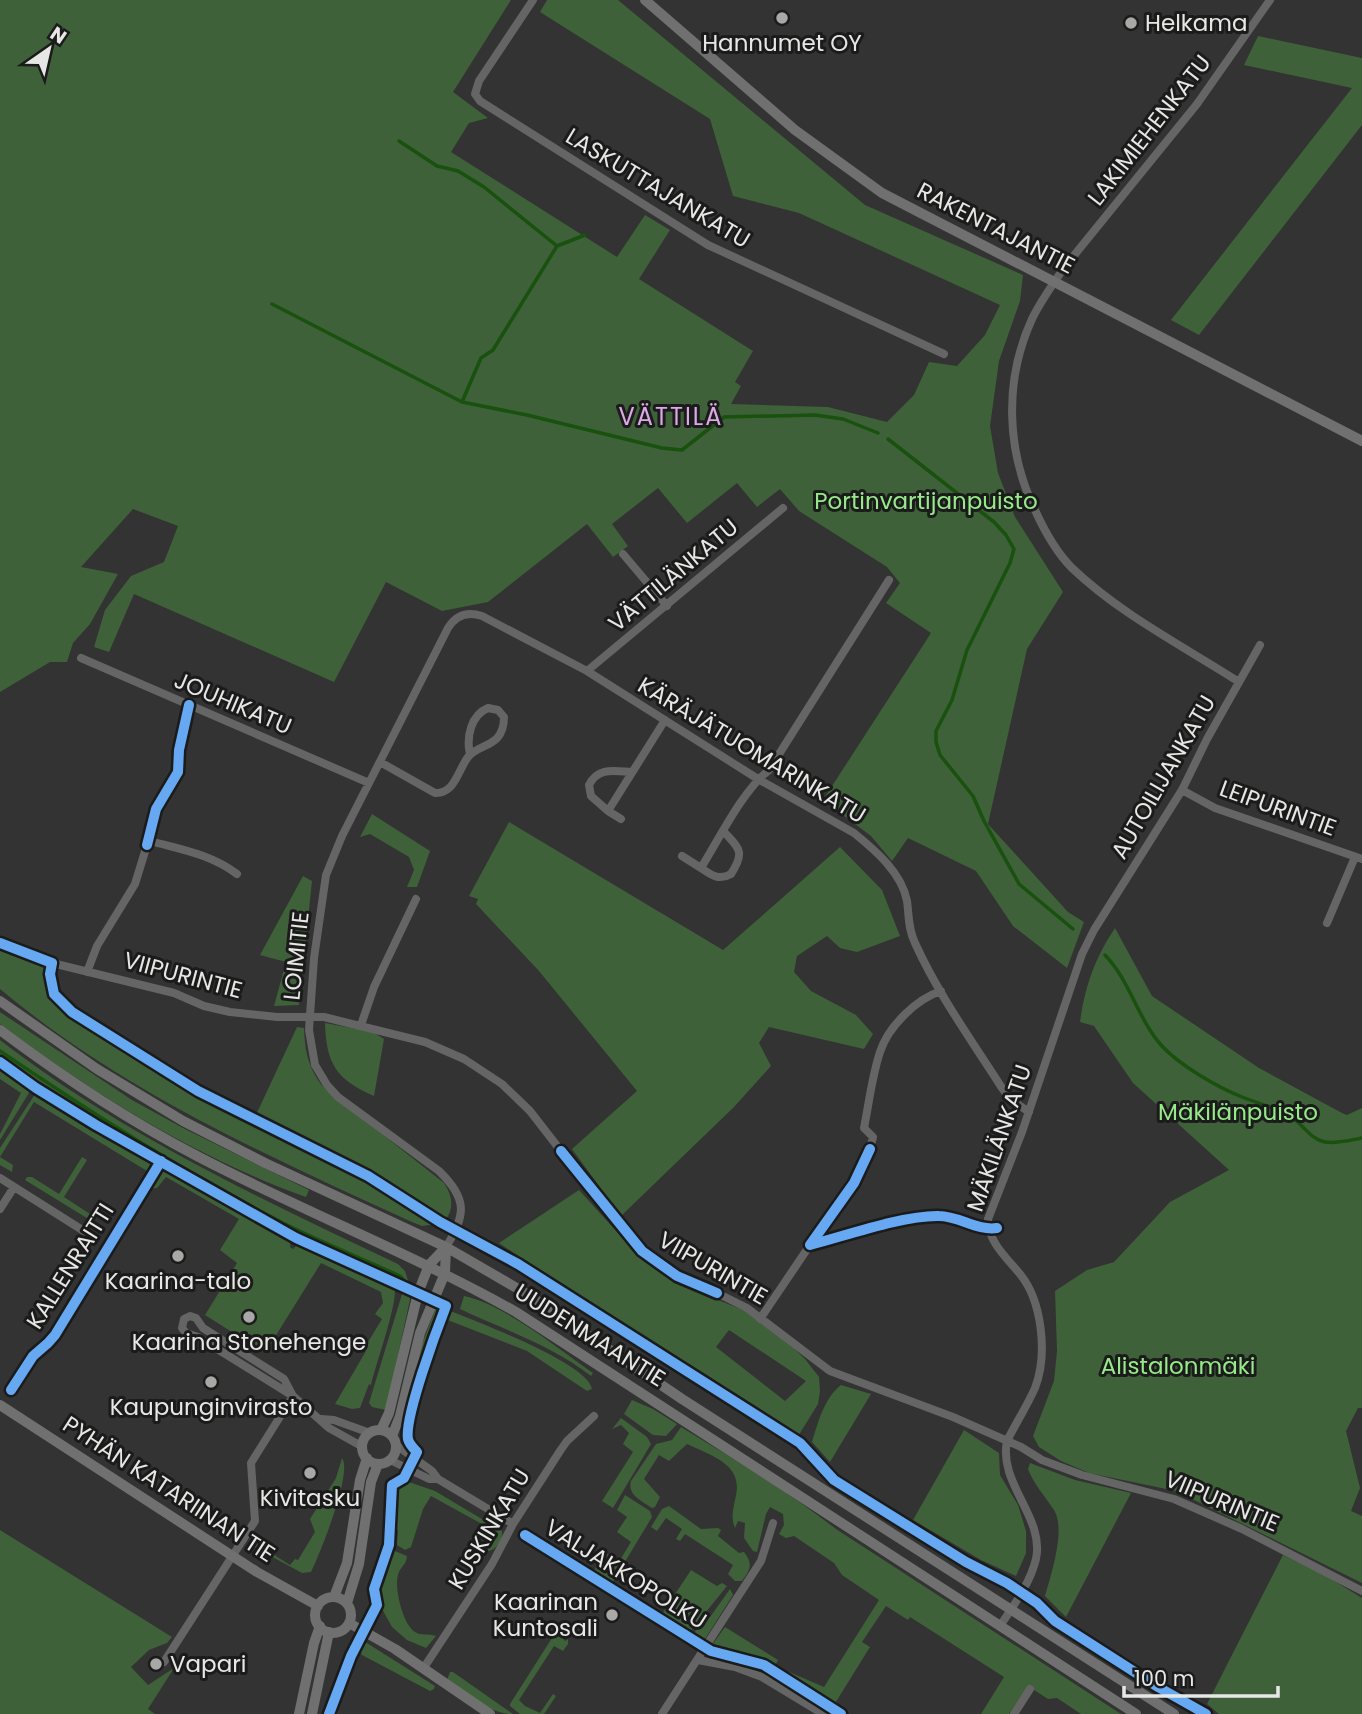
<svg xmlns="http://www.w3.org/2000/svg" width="1362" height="1714" font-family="Poppins,sans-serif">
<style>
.green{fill:#3f6139;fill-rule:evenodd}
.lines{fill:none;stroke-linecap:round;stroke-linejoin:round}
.stream{stroke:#19510e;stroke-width:3.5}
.street{stroke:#656565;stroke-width:8}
.secondary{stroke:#707070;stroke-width:10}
.cycleway-casing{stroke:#1a1b1a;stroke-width:15}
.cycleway{stroke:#66a8f1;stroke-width:10}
.poi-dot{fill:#a8a9a7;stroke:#1a1b1a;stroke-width:2.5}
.labels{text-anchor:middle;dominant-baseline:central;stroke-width:6;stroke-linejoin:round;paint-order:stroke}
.poi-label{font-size:23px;fill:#e7e8e6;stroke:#1a1b1a}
.street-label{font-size:23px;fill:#e7e8e6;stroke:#1a1b1a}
.park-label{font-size:23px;fill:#97e98a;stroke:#1a1b1a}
.neighbourhood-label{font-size:24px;letter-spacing:2px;fill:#dca9e6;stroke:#1a1b1a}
</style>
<rect width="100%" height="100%" fill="#323332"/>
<path class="green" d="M 0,0 L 511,0 L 453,92 L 488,118 L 469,123 L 451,152 L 617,257 L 645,215 L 670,230 L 639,279 L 753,351 L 735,382 L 741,386 L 731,404 L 828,407 L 887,422 L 914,395 L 929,362 L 957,366 L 985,335 L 1000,305 L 799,213 L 733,196 L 710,119 L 540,12 L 547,0 L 618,0 L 865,205 L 1023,275 L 1020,301 L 999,361 L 990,426 L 998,473 L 1015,517 L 1063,592 L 1027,649 L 988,824 L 1068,912 L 1084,922 L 1067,968 L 1013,926 L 976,871 L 908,838 L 892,861 L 871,836 L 823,800 L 931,633 L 886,603 L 900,583 L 887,567 L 799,511 L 780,489 L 757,507 L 737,483 L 687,523 L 658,488 L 612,524 L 628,546 L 613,557 L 587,524 L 488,602 L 442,611 L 386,582 L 334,682 L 134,594 L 109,652 L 94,647 L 105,610 L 131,576 L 164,562 L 178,526 L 133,509 L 81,567 L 118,574 L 90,624 L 73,643 L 67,662 L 50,662 L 0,692 Z
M 1258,36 L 1362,58 L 1362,125 L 1199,335 L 1171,320 L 1352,88 L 1244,65 Z
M 372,814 L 430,851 L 417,887 L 407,887 L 414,870 L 409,857 L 370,834 L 360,837 Z
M 509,822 L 723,950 L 840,847 L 882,890 L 900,936 L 857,952 L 840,948 L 827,936 L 797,956 L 794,972 L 811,991 L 856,1015 L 873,1034 L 864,1049 L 769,1027 L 759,1043 L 771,1066 L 734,1107 L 621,1216 L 572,1149 L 637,1091 L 539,971 L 476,904 L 478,899 L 469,896 Z
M 303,876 L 312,881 L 299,1005 L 274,1006 L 286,962 L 260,955 Z
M 1115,928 L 1152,996 L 1259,1068 L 1342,1113 L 1347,1115 L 1362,1108 L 1362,1408 L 1358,1408 L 1346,1431 L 1360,1488 L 1351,1511 L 1362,1516 L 1362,1583 L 1176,1491 L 1089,1473 L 1061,1461 L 1039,1447 L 1033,1436 L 1054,1381 L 1057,1351 L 1055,1291 L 1087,1270 L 1114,1262 L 1170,1202 L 1229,1170 L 1133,1083 L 1094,1026 L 1080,1022 C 1085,986 1095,958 1115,928 Z
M 0,949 L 43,966 C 48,973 47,976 48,984 C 51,997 61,1005 72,1013 L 194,1091 L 235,1114 L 323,1156 L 385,1190 L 437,1224 L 422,1226 L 412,1222 C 269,1157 122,1091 0,989 Z
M 0,1012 L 132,1100 L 183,1128 L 309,1190 L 306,1197 C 197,1158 96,1095 2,1026 L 0,1024 Z
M 325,1023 L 373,1032 L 384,1039 L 374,1096 C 337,1080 326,1064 325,1023 Z
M 297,1027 L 304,1028 C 305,1053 309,1070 325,1089 L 444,1183 C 452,1195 455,1209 445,1220 L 394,1187 L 336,1154 L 255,1117 Z
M 0,1040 C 120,1133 261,1199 398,1264 L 405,1271 L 410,1287 L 293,1233 L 242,1206 L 79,1112 L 23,1076 L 0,1058 Z
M 0,1064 L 32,1088 L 0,1140 L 0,1134 L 21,1093 L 0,1079 Z
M 37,1091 L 156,1161 L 156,1164 L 141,1187 L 140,1183 L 147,1171 L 34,1102 L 0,1157 L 13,1165 L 12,1172 L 0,1165 L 0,1148 Z
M 82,1157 L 87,1160 L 64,1197 L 90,1214 L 92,1217 L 90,1220 L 25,1180 L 27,1177 L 32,1177 L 59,1194 Z
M 162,1165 L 291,1238 L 290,1247 L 293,1249 L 300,1242 L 306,1244 L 354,1264 L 394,1286 C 400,1298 375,1366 371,1385 L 369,1384 L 360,1408 L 352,1409 L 335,1404 L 366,1351 L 357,1344 L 365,1347 L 382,1319 L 375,1314 L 383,1303 L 381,1292 L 321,1263 L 265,1353 L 205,1315 L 237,1263 L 220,1250 L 239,1219 L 166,1177 L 157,1188 L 146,1189 Z
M 579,1190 L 627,1243 L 663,1270 L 713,1298 L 748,1312 L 771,1327 L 805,1359 L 819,1377 L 820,1391 L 818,1404 L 797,1438 L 709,1379 L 678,1364 L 499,1243 ZM 729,1330 L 806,1381 L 785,1401 L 716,1347 Z
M 406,1290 L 411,1294 L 409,1304 L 386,1410 L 372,1407 L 369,1403 L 402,1294 Z
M 464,1296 C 504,1304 559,1349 593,1373 L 591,1376 C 552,1345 504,1330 460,1309 Z
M 437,1305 L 442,1308 L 417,1387 L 413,1381 L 421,1347 Z
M 448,1310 C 475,1321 588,1363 592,1389 L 587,1391 L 527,1351 L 445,1319 Z
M 841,1385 L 871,1394 L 830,1462 L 812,1442 C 818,1423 824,1398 841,1385 Z
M 632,1400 L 653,1409 L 677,1424 L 666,1436 L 653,1435 L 624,1414 Z
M 621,1418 L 647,1437 L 651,1444 L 613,1508 L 602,1501 L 633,1452 L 623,1444 L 629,1433 L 621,1425 L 612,1429 Z
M 681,1427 C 734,1459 787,1491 836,1529 L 1121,1714 L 1081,1714 L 1057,1698 L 1048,1699 L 1031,1688 L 1026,1689 L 1009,1714 L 981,1714 L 1004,1677 L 910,1617 L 908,1620 L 886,1606 L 862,1642 L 870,1647 L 834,1705 L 828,1703 L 784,1675 L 787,1671 L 824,1687 L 879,1600 L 842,1575 L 834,1563 L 794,1536 L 786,1538 L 779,1534 L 784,1525 L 783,1514 L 770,1507 L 766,1514 L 757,1552 L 753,1551 L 744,1538 L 745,1523 L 738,1521 L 735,1528 C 730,1516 734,1507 736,1495 C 743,1464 710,1455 687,1444 L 669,1461 L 659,1455 L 644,1479 L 660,1497 L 655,1507 L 652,1508 C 642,1501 627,1495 631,1481 L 656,1444 L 672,1440 Z
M 964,1430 L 999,1453 L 1000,1475 L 1018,1505 L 1026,1531 L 1026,1553 L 1016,1576 L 981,1560 L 913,1520 Z
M 342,1458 C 353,1472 320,1554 311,1572 L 302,1573 L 254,1547 L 253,1543 L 257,1536 L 260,1539 L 257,1544 L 290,1565 L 295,1559 L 298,1560 L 315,1532 L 310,1519 L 336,1478 Z
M 1030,1463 L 1075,1480 L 1131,1493 L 1066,1617 L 1045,1596 C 1051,1575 1066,1529 1054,1510 C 1045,1496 1034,1485 1028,1469 Z
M 406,1481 L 435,1491 L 502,1531 C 503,1539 497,1549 489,1551 L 485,1547 L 485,1541 L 491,1529 L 431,1496 L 423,1509 L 411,1547 L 405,1550 L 397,1545 L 398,1530 L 392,1528 L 395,1487 Z
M 625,1495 L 650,1511 L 652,1517 L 614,1580 L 609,1584 L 593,1572 L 606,1553 L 620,1560 L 631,1542 L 617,1532 L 627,1517 L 617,1510 Z
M 669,1506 L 701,1529 L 718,1528 L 721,1530 L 718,1536 L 739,1553 L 744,1552 C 753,1564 751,1569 742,1581 L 735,1581 L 728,1574 L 733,1565 L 685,1534 L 680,1541 L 676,1539 L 682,1529 L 666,1518 L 657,1531 L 651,1527 L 662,1509 Z
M 0,1530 L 172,1637 L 167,1643 L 149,1650 L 131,1667 L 148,1685 L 174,1668 L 148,1709 L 155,1714 L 0,1714 Z
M 390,1549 L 407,1556 C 407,1564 400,1567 398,1575 C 394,1588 403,1625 415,1632 C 421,1636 429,1633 436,1636 L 426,1648 L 407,1640 L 392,1627 L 376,1598 L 375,1591 Z
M 1283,1555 L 1323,1574 L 1362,1598 L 1362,1714 L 1219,1714 L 1207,1704 Z
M 691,1570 L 717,1586 L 722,1583 L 727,1586 L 689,1633 L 662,1614 Z
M 730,1589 L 733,1595 L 705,1639 L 693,1635 L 701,1622 L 710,1617 Z
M 559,1627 L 562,1629 L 559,1634 L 565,1641 L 568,1639 L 568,1644 L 563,1651 L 554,1646 L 519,1700 L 525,1706 L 540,1713 L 553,1694 L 556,1696 L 544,1714 L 520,1714 L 510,1706 L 510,1704 Z
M 725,1627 L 778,1660 L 774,1668 L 750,1658 L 713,1649 L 712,1645 Z
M 362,1640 L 435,1686 L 434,1689 L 430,1691 L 362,1655 L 358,1649 Z
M 450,1672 L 453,1672 L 513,1714 C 489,1714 467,1693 447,1680 Z"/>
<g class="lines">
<path class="stream" d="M 399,141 L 437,166 L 458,171 L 484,187 L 557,246
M 272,304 L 462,402 L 527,415 L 662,448 L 682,450 L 724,417 L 815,415 L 843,419 L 878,433
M 462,402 L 481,358 L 493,350 L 557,246 L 585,235
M 888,439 L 994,522 L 1006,535 L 1014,549 L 1010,563 L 967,650 L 952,700 L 936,731 L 936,742 L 940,755 L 973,796 L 984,821 L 1019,884 L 1073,929
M 1105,955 C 1130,981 1138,1019 1161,1045 C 1179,1065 1217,1087 1242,1097 C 1257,1103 1272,1107 1287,1114 C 1301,1121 1309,1139 1325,1142 C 1337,1144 1350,1140 1362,1138
M 0,1051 C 91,1113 185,1173 283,1223 C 321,1242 361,1258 400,1276 L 407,1284
M 416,1383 L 439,1309
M 408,1411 L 413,1395"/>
<path class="street" d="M 533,0 L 479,81 L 475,94 L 480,101 L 708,245 L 944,354
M 623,554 L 667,606
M 81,658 L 369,783
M 587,671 L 783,508
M 1239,682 C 1183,646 1120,614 1072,568 C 1056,552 1044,530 1035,510 C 1006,450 1004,380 1032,319 C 1040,302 1052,286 1063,269 L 1197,104 L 1270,0
M 380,762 L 435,793 C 455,794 458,770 468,757 C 479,743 504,748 504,717 L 498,710 L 488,708 C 471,715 466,737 470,754
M 631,772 C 614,771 598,767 589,785 L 591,796 L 608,811 L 665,720
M 1182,790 L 1215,808 L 1362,859
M 608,811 L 621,819
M 724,832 C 740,849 745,852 731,874 C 719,881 711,875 701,868 C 719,839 743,790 769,770 L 889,580
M 682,856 L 701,868
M 1327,923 L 1355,857
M 0,943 L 52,963 L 174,993 L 204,1006 L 230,1012 L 277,1017 L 324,1017 L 425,1042 L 464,1059 L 502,1084 L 530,1111 L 561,1151
M 87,972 L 97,946 L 135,884 L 147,845 L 154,842 C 184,850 212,855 237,874
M 361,1025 L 374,987 L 416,899
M 870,1149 L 873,1137 L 864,1128 C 869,1103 872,1076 880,1052 C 888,1027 916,999 941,991
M 0,1178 L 87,1233
M 0,1209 L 14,1187
M 446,1247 C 466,1215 468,1199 439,1171 L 338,1097 L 327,1085 L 315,1065 L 309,1030 L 314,958 L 326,875 L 342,836 L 448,628 C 456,615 467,611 482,616 L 587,671 L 758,779 L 854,833 C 875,850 902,873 907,901 C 909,915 908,929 915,943 C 938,994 972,1041 1002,1088 L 1010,1099 L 1029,1112
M 717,1293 L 747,1308 L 830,1371 L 953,1417 L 1021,1447 L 1042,1460 L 1082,1475 L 1174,1499 L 1242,1529 L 1362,1591
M 760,1319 L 810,1245
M 293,1396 L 284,1379 L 203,1328 L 196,1318 L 190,1316 L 184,1319 L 182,1328 L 186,1333 L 198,1337 L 293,1396 L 329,1428 L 363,1447
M 321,1419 L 334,1420 L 370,1433
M 396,1445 L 432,1471 L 438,1479 L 513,1524
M 390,1460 L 429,1479 L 438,1479
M 1000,1626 C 1013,1606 1030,1584 1036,1559 C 1045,1517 998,1484 1007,1441 C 1016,1423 1027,1406 1035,1388 C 1048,1354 1042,1301 1020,1274 C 1006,1257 988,1242 988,1219 L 1022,1132 L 1082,954 L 1094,930 L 1182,790 L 1207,739 L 1260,645
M 698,1660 L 735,1667 L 762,1677 L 823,1714
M 164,1662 L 255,1521 L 251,1463 L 293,1396
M 423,1669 L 492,1564 L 513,1524 L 560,1451 L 567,1441 L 594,1416
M 662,1714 L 761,1561 L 773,1523
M 1014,1714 L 1030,1689"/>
<path class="secondary" d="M 645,0 L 795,130 L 882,193 L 1362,441
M 0,1001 L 97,1069 L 183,1121 L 265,1163 L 446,1247 L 527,1294 L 682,1399 L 1174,1714
M 0,1030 C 64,1078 126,1119 197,1156 C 302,1211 413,1254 516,1312 L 1136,1714
M 0,1405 L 257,1572 L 318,1606
M 381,1430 L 389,1413 L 418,1293 L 429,1265 L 446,1247
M362 1447a17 17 0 1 1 34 0a17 17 0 1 1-34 0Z
M 392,1436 L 400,1416 L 420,1333 L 445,1273 L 446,1247
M 334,1597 L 347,1563 L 360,1480 L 367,1458
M315 1615a18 18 0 1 1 36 0a18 18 0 1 1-36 0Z
M 347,1603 L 359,1564 L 371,1482 L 378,1464
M 349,1623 L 395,1649 L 490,1714
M 299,1714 L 314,1643 L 320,1626
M 312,1714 L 329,1632"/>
<g class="cycleway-casing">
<path id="cycleway" d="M 147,845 L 156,809 L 178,772 L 179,750 L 189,705
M 0,943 L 52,963 L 50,974 L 54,994 L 72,1012 L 198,1091 L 368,1176 L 440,1222 L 518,1264 L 800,1443 L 834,1480 L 966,1562 L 1007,1583 L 1037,1603 L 1055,1621 L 1158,1687 L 1206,1714
M 0,1062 L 36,1088 L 96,1125 L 296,1238 L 446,1306 C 437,1329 404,1418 408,1439 C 409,1444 413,1448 417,1452 L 404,1478 L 392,1485 L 389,1545 L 374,1589 L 377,1605 L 351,1656 L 329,1714
M 561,1151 L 642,1251 L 677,1276 L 717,1293
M 810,1245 C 845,1236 904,1215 939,1216 C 959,1216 977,1231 997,1228
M 810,1245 L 854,1183 L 870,1149
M 11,1390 L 33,1356 L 48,1343 L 55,1335 L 161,1161
M 525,1535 L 711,1651 L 764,1665 L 841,1714"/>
</g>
<use href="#cycleway" class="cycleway"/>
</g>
<g class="poi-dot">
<circle cx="782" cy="18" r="7"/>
<circle cx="1131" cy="23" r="7"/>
<circle cx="178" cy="1256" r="7"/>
<circle cx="249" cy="1317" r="7"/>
<circle cx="211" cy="1382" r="7"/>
<circle cx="310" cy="1473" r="7"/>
<circle cx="612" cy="1615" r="7"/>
<circle cx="156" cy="1664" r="7"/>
</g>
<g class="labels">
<g class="poi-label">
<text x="1145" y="23" text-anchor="start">Helkama</text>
<text x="782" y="43">Hannumet OY</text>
<text x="178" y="1281">Kaarina-talo</text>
<text x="249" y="1342">Kaarina Stonehenge</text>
<text x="211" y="1407">Kaupunginvirasto</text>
<text x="310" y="1498">Kivitasku</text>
<text x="598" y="1602" text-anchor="end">Kaarinan<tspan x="598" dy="26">Kuntosali</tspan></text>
<text x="170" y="1664" text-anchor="start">Vapari</text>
</g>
<g class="street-label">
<text transform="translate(1149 130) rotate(-52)">LAKIMIEHENKATU</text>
<text transform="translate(658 188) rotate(31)">LASKUTTAJANKATU</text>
<text transform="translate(996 228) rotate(27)">RAKENTAJANTIE</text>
<text transform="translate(673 575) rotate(-40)">VÄTTILÄNKATU</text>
<text transform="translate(233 703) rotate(23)">JOUHIKATU</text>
<text transform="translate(752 750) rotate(31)">KÄRÄJÄTUOMARINKATU</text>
<text transform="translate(1163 777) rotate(-60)">AUTOILIJANKATU</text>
<text transform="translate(1278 808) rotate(20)">LEIPURINTIE</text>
<text transform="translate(296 956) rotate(-84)">LOIMITIE</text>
<text transform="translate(183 975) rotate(15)">VIIPURINTIE</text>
<text transform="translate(999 1138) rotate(-71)">MÄKILÄNKATU</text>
<text transform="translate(70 1266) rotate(-58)">KALLENRAITTI</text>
<text transform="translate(713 1268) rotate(30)">VIIPURINTIE</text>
<text transform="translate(590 1335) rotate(32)">UUDENMAANTIE</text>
<text transform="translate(169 1489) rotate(33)">PYHÄN KATARIINAN TIE</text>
<text transform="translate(1222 1501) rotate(23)">VIIPURINTIE</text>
<text transform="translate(489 1529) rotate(-59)">KUSKINKATU</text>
<text transform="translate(626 1574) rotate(32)">VALJAKKOPOLKU</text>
</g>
<g class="park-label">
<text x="926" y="501">Portinvartijanpuisto</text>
<text x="1238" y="1112">Mäkilänpuisto</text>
<text x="1178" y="1366">Alistalonmäki</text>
</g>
<g class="neighbourhood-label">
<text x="671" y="416">VÄTTILÄ</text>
</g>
</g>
<g transform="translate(49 49) rotate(34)" stroke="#1a1b1a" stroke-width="5" paint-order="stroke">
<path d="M0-5L12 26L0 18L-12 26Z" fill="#e7e8e6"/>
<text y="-10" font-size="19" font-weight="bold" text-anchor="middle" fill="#e7e8e6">N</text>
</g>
<path d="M1124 1686v10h154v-10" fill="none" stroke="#e7e8e6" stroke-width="3.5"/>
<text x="1134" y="1686" font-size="21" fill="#e7e8e6" stroke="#1a1b1a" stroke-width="5" paint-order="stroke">100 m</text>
</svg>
